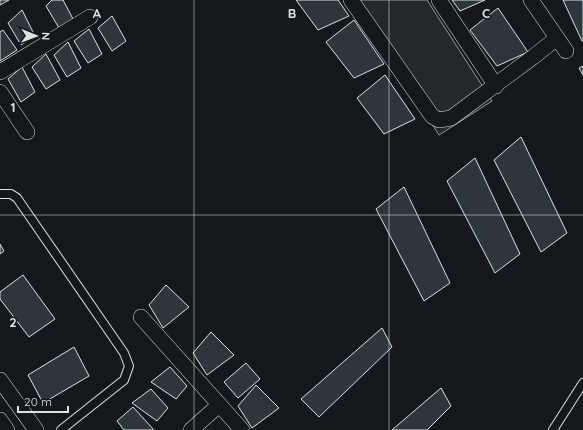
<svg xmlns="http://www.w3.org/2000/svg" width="583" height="430" font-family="Quicksand,sans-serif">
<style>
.parking{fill:#24282b;stroke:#939e99}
.building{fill:#2c363c;stroke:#d8e6dc}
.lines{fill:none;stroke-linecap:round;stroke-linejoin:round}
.service-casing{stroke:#d8e6dc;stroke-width:10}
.minor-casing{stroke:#d8e6dc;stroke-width:16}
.service{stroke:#14181c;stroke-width:8}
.minor{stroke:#14181c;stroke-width:15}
.grid{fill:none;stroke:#d8e6dc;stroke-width:1;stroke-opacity:0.55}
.grid-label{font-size:13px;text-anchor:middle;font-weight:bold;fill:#d8e6dc;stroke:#14181c;stroke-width:3;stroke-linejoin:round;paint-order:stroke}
</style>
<rect width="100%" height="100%" fill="#14181c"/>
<path class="parking" d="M 353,0 L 427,0 L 492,101 L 439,135 Z"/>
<path class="building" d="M 0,0 L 9,0 L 0,5 Z
M 52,0 L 63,0 L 73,19 L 59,28 L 46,6 Z
M 296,0 L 338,0 L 349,16 L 318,30 Z
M 452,0 L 485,0 L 460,11 Z
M 563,0 L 583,0 L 583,41 L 582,41 Z
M 498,8 L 528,52 L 497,66 L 470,30 Z
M 22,10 L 35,36 L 21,45 L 8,23 Z
M 112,16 L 126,41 L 112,51 L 98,28 Z
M 354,20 L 384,64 L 354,78 L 326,42 Z
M 89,29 L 102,54 L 88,63 L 74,41 Z
M 3,30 L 17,50 L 0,61 L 0,32 Z
M 68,42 L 81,68 L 67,77 L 54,55 Z
M 46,54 L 60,80 L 46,89 L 32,67 Z
M 583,66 L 583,75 L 579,68 Z
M 22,67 L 35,92 L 21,102 L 8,79 Z
M 385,75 L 415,119 L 384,134 L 357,98 Z
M 521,137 L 567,233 L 541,252 L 494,160 Z
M 475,158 L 520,254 L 495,273 L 447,181 Z
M 404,187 L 450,283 L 424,301 L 376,209 Z
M 0,244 L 4,251 L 0,254 Z
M 23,275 L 55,319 L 29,337 L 0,299 L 0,292 Z
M 166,285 L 189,307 L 163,328 L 149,305 Z
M 382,328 L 392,347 L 319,417 L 301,399 Z
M 211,332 L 234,355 L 207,375 L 193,353 Z
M 74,347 L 89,376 L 43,403 L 28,375 Z
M 246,363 L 260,379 L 238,398 L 224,382 Z
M 170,367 L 187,386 L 176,399 L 151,382 Z
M 256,385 L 279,408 L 252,428 L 238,406 Z
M 441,388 L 451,406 L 427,430 L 392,430 Z
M 151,389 L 168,408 L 157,421 L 132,403 Z
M 133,407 L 154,430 L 124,430 L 117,421 Z"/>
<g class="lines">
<g class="service-casing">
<path id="service" d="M 0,194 L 11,194 L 17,198 L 124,353 L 129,366 L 124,380 L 61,430
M 553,430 L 583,383"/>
</g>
<g class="minor-casing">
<path id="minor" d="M 351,0 L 432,116 L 439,120 L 451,118 L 533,57 L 557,38
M 439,0 L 496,86
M 531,0 L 566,51
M 0,72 L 90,17
M 0,92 L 27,132
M 141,317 L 242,430
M 0,380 L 36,430
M 0,420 L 7,430
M 191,430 L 219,405"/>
</g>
<use href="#service" class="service"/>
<use href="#minor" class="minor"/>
</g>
<path class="grid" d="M 194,0 L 194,430M 389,0 L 389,430M 0,215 L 583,215"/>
<g class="grid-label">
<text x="97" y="18">A</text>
<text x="292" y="18">B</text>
<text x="486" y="18">C</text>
<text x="13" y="112">1</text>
<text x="13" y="327">2</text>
</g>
<g transform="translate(36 36) rotate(91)" stroke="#14181c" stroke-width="3" paint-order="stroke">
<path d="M0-3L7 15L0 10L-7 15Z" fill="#d8e6dc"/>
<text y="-6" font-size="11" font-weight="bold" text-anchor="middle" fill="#d8e6dc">N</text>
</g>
<path d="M18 406v6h50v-6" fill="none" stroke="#d8e6dc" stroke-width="2"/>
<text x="24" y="406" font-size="12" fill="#d8e6dc" stroke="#14181c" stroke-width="3" paint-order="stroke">20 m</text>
</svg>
